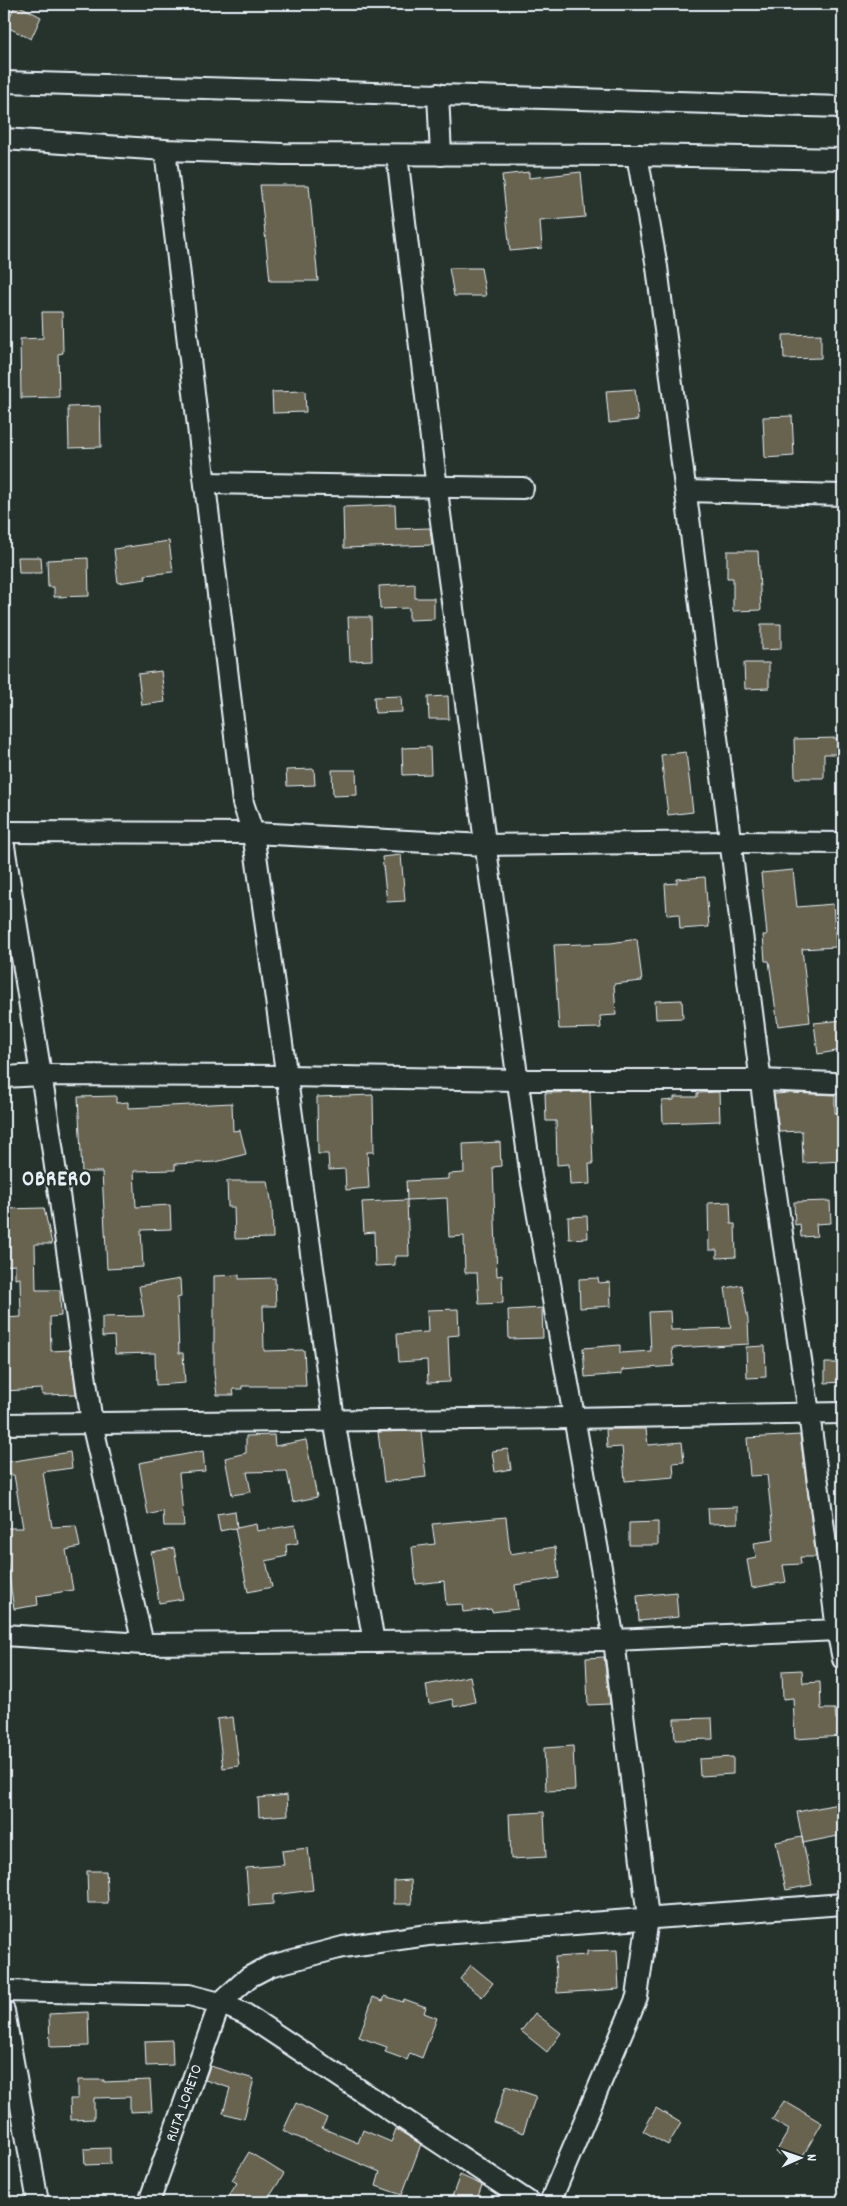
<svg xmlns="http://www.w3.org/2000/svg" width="847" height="2206" font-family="Dekko,sans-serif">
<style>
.building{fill:#676350;stroke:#e8f1f8}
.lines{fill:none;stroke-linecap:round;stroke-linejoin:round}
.minor-casing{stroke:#e8f1f8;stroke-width:24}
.minor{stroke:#26332d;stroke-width:20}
.labels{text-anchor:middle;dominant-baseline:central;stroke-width:4.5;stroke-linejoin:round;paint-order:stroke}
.street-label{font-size:16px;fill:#e8f1f8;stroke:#26332d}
.district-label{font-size:21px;font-weight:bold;letter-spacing:1px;fill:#e8f1f8;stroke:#26332d}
</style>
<rect width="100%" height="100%" fill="#26332d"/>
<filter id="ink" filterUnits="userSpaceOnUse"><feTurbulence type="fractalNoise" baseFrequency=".02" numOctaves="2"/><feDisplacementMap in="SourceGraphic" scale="10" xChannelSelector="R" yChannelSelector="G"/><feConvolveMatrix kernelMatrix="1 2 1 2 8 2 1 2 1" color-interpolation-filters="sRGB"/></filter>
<g filter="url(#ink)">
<path class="building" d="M 16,4 L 41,17 L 31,39 L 5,26 Z
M 529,172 L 529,178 L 581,172 L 585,217 L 540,221 L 542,248 L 510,251 L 502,175 Z
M 260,185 L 309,185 L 318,281 L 270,281 Z
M 449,268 L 481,268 L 486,296 L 454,296 Z
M 42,312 L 62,312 L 63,353 L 58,354 L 59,397 L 21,398 L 20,339 L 43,338 Z
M 821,334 L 821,358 L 784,359 L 783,335 Z
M 635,389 L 638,420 L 609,423 L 606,391 Z
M 305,391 L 306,412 L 273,413 L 272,392 Z
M 100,406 L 101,447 L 69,448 L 68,407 Z
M 792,416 L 794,456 L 765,458 L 763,417 Z
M 395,505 L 396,529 L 430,528 L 432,545 L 344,548 L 343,507 Z
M 169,541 L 173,572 L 145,575 L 146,579 L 118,583 L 114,549 Z
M 727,551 L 758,551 L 761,610 L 733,611 L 733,578 L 727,578 Z
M 18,557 L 41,557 L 42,573 L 19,573 Z
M 88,558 L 89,596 L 54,597 L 54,587 L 48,587 L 47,560 Z
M 415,584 L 415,598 L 434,598 L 434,619 L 409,620 L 409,608 L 380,609 L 379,586 Z
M 348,617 L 371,617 L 372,660 L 350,661 Z
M 761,624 L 781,624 L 781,649 L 761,650 Z
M 744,663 L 769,663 L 769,688 L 745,689 Z
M 161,671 L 165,702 L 142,705 L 138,674 Z
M 401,696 L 402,712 L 375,713 L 374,697 Z
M 448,696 L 449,719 L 429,719 L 428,697 Z
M 837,738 L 837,754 L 824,754 L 824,778 L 795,778 L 794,739 Z
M 430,747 L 431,774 L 403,775 L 402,748 Z
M 686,752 L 693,812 L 668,815 L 661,755 Z
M 314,769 L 315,785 L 287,786 L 286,770 Z
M 332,770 L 356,770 L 357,795 L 333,796 Z
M 401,855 L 405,901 L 387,902 L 382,857 Z
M 793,870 L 797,907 L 833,904 L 836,947 L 802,949 L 810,1022 L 778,1026 L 769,961 L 765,961 L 763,935 L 767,935 L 761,873 Z
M 705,877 L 709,927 L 680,929 L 679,914 L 667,915 L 665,884 L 677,883 L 677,879 Z
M 637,939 L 642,981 L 614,984 L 616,1015 L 600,1016 L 601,1028 L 559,1029 L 554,945 L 611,943 Z
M 682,1000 L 683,1018 L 656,1019 L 655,1001 Z
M 843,1020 L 843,1050 L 818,1054 L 814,1023 Z
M 590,1092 L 593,1164 L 589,1164 L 590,1184 L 570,1185 L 569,1164 L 557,1165 L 556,1121 L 546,1121 L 545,1093 Z
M 719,1092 L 720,1121 L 663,1123 L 662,1101 L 674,1100 L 674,1097 L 697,1097 L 697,1093 Z
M 791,1093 L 835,1095 L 835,1113 L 843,1112 L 843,1161 L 803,1163 L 802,1131 L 779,1132 L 774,1094 Z
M 373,1095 L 374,1152 L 367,1152 L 369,1188 L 346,1190 L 345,1169 L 329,1170 L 328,1154 L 318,1154 L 317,1097 Z
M 116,1096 L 116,1103 L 128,1102 L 128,1108 L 232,1103 L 233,1131 L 240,1130 L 246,1154 L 216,1162 L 175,1164 L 175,1170 L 134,1171 L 136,1207 L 170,1205 L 171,1229 L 141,1230 L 143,1267 L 107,1269 L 102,1172 L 82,1172 L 78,1097 Z
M 500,1142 L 501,1166 L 493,1167 L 497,1276 L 502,1275 L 503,1303 L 479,1304 L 477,1273 L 465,1273 L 464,1236 L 449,1237 L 447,1198 L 407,1200 L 406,1181 L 448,1179 L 448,1174 L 464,1173 L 463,1144 Z
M 227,1181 L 268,1181 L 272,1206 L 273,1238 L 235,1239 L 234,1207 L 228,1207 Z
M 407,1200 L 409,1256 L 395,1256 L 395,1265 L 375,1266 L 374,1232 L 364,1233 L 362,1202 Z
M 830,1201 L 831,1223 L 816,1224 L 817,1236 L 801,1237 L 800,1224 L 795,1225 L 794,1202 Z
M 730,1202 L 731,1224 L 735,1224 L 736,1257 L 717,1258 L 717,1250 L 709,1250 L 708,1203 Z
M 44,1208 L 52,1244 L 35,1244 L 36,1290 L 60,1290 L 61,1316 L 50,1317 L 51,1351 L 70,1350 L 76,1394 L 42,1395 L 42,1389 L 4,1391 L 4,1318 L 21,1317 L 20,1278 L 15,1279 L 15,1265 L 4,1266 L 4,1209 Z
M 587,1216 L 588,1238 L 569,1239 L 568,1217 Z
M 239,1275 L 239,1279 L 275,1278 L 276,1306 L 263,1306 L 264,1351 L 304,1350 L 306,1386 L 242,1386 L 242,1389 L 233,1389 L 234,1395 L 217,1395 L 214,1373 L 214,1276 Z
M 598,1278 L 599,1283 L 610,1282 L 611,1306 L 580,1308 L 579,1279 Z
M 180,1279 L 181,1297 L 177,1298 L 179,1353 L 183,1353 L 185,1383 L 156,1385 L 155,1353 L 115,1354 L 114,1336 L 102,1337 L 102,1317 L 144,1316 L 139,1286 Z
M 742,1285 L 748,1320 L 749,1344 L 672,1348 L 674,1366 L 622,1370 L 622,1374 L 585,1377 L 583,1348 L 620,1345 L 620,1353 L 651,1351 L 649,1312 L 670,1311 L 671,1330 L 731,1328 L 725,1288 Z
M 542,1308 L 543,1338 L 509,1339 L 508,1310 Z
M 458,1309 L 459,1335 L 448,1336 L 450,1382 L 428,1383 L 427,1360 L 399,1362 L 397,1334 L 428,1332 L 427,1310 Z
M 765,1346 L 766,1377 L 747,1378 L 746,1347 Z
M 825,1363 L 843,1363 L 843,1382 L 825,1383 Z
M 606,1429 L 646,1429 L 648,1445 L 682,1442 L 684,1462 L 673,1463 L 674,1477 L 625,1481 L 622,1447 L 607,1448 Z
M 421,1431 L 426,1477 L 384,1482 L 378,1432 Z
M 274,1435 L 275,1446 L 306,1440 L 317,1497 L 293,1502 L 287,1471 L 247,1472 L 251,1492 L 232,1495 L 225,1458 L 246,1453 L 246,1436 Z
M 800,1435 L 816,1557 L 800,1557 L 801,1564 L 783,1565 L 786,1582 L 752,1588 L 747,1560 L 756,1558 L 754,1543 L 774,1540 L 767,1475 L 750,1476 L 747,1438 Z
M 508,1449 L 511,1469 L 495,1472 L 492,1451 Z
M 203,1451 L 205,1471 L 179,1473 L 184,1526 L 164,1526 L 163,1511 L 148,1515 L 139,1463 Z
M 70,1452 L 72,1468 L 43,1472 L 52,1527 L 76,1526 L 80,1547 L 66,1550 L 73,1590 L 37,1596 L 38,1605 L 14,1609 L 4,1544 L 4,1528 L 23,1528 L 14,1475 L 10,1475 L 8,1462 Z
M 738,1507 L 738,1523 L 709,1524 L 708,1508 Z
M 235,1511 L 237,1528 L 256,1524 L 257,1531 L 295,1525 L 298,1543 L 286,1545 L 287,1556 L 266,1561 L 272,1587 L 248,1592 L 235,1528 L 220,1531 L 217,1514 Z
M 506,1517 L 510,1554 L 555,1547 L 559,1578 L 515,1585 L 518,1609 L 492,1612 L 491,1609 L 463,1612 L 462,1604 L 446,1605 L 444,1581 L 416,1584 L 412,1547 L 435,1544 L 432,1524 Z
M 658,1522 L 658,1545 L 629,1545 L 629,1523 Z
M 174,1548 L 183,1599 L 159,1603 L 151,1552 Z
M 676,1592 L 678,1617 L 639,1621 L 637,1596 Z
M 604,1657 L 610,1704 L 588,1705 L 586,1658 Z
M 802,1670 L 803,1683 L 820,1682 L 821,1709 L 835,1709 L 836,1719 L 843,1719 L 843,1736 L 795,1739 L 793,1698 L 783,1699 L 782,1671 Z
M 470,1676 L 475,1702 L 454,1707 L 452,1699 L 429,1704 L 426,1685 Z
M 233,1717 L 239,1766 L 223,1768 L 217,1719 Z
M 712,1718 L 713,1739 L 675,1740 L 674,1719 Z
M 573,1746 L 575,1790 L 546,1791 L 544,1748 Z
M 733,1757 L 733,1774 L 700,1776 L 699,1759 Z
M 287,1795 L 288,1815 L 259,1817 L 258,1798 Z
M 843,1803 L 843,1835 L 803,1843 L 797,1812 Z
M 544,1812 L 546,1857 L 511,1859 L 509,1814 Z
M 802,1837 L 812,1885 L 786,1890 L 776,1842 Z
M 308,1848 L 313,1890 L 273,1895 L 273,1904 L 249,1906 L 246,1868 L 284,1865 L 282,1851 Z
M 87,1871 L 106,1871 L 108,1903 L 88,1903 Z
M 411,1880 L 412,1904 L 394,1904 L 394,1881 Z
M 617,1950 L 619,1989 L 557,1993 L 555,1957 L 587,1955 L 587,1951 Z
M 471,1965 L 493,1983 L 482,1997 L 460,1979 Z
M 385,1996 L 403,2002 L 404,1999 L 426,2007 L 424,2013 L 437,2018 L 422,2058 L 410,2053 L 407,2060 L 385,2052 L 387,2047 L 359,2037 L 373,1997 L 383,2001 Z
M 88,2012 L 89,2046 L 50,2047 L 49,2014 Z
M 535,2013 L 561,2033 L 547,2052 L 521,2031 Z
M 172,2040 L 173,2065 L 146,2066 L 145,2041 Z
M 210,2066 L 254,2079 L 244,2119 L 223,2113 L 230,2088 L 205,2080 Z
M 78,2080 L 104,2080 L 104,2082 L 150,2080 L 152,2111 L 130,2112 L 130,2097 L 94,2098 L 94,2119 L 71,2120 L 70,2099 L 78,2099 Z
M 506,2086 L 536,2096 L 523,2133 L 494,2122 Z
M 784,2101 L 822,2123 L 798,2164 L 776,2152 L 789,2130 L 772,2120 Z
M 296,2103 L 327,2118 L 322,2128 L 358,2143 L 363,2130 L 391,2142 L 396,2129 L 421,2144 L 402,2195 L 376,2186 L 380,2172 L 283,2131 Z
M 656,2108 L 681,2123 L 668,2145 L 643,2131 Z
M 110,2148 L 110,2164 L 85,2165 L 84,2149 Z
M 249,2152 L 284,2174 L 266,2202 L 225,2202 L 237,2183 L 232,2180 Z
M 460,2175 L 482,2185 L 476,2202 L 450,2202 Z"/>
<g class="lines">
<g class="minor-casing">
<g id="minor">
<path d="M 4,82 L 843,107"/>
<path d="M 438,94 L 441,155"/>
<path d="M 4,139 L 165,150 L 283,154 L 637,155 L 843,159"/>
<path d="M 165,150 L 243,803 L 253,833 L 485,845 L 730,842 L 843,843"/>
<path d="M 397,155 L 440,514 L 531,1177 L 614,1640 L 648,1918 L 637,1997 L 550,2202"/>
<path d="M 637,155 L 657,267 L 771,1161 L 809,1413 L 837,1630 L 843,1659"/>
<path d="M 205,483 L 523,488"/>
<path d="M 686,491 L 843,495"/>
<path d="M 4,832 L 253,833 L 334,1420 L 374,1642"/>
<path d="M 4,846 L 48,1118 L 92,1423 L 143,1644"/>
<path d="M 4,1077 L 41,1075 L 286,1076 L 517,1080 L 760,1080 L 834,1083"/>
<path d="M 4,1424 L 572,1418 L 843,1413"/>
<path d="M 4,1635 L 143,1644 L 614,1640 L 837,1630"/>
<path d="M 4,1991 L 189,1995 L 220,2003 L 245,2014 L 529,2202"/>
<path d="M 4,2011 L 38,2202"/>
<path id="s1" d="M 149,2202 L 220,2003 L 249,1977 L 270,1966 L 343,1947 L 428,1935 L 843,1904"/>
</g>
</g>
<use href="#minor" class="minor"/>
</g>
</g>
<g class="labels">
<g class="street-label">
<text stroke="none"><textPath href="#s1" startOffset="105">RUTA LORETO</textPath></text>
</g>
<g class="district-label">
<text x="57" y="1181">OBRERO</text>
</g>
</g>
<rect width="847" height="2206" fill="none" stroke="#26332d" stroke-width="20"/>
<rect x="10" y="10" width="827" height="2186" fill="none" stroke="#e8f1f8" stroke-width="2" filter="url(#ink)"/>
<g transform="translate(800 2158) rotate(88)" stroke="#26332d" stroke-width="4" paint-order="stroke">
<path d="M0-4L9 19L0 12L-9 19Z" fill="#e8f1f8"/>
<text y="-8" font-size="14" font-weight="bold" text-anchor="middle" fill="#e8f1f8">N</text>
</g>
</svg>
